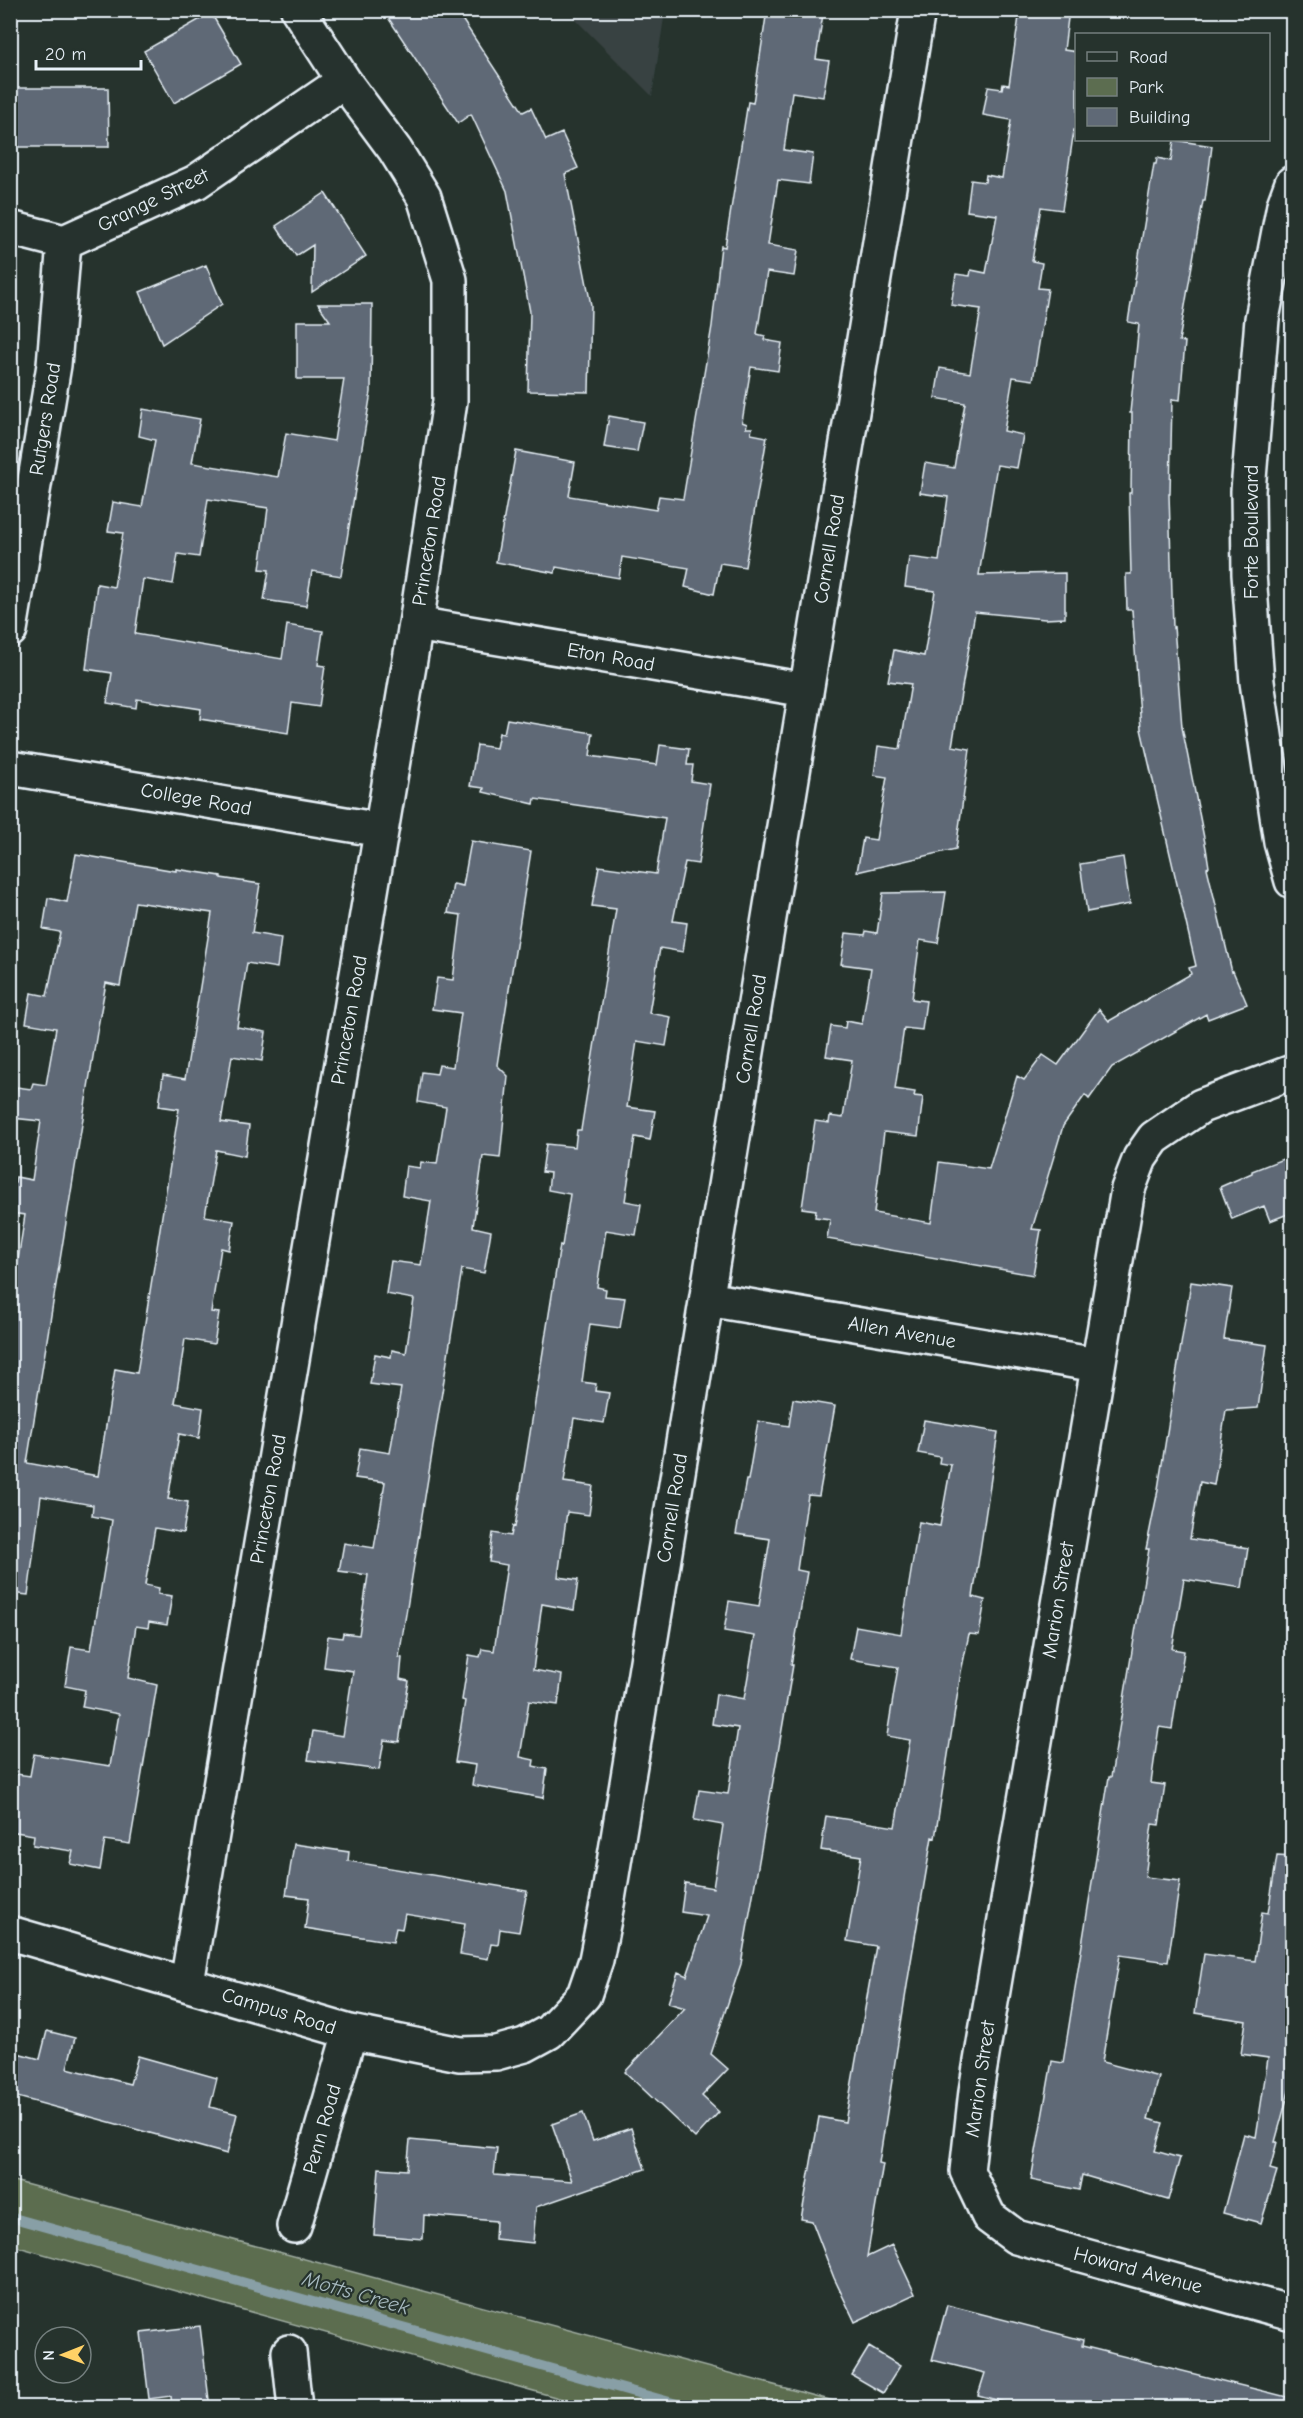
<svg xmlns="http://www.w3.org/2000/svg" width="1303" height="2418" font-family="'Comic Neue',sans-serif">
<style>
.built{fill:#374343}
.green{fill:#5c6d50;stroke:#a2afa4;stroke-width:1.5}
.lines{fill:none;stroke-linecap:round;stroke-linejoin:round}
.stream{stroke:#889fa6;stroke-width:10}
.building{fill:#5f6976;stroke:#e8f1f8;stroke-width:1.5;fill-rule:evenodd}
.minor-casing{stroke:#e8f1f8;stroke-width:38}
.minor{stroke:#26332d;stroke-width:33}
.labels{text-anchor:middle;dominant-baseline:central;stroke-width:4.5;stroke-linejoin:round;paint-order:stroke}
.street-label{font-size:20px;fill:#e8f1f8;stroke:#26332d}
.water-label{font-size:21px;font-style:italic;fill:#a8bbc1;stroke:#26332d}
</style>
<rect width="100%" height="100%" fill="#26332d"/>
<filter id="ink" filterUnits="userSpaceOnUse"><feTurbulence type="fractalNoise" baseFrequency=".0167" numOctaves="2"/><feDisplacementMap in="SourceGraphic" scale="12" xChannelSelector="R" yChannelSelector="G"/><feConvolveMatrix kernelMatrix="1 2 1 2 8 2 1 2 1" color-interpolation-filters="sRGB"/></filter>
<g filter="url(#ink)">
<path class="built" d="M 567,11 L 665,11 L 652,96 Z"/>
<path class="green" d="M 10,2180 L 856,2407 L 591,2407 L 11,2245 Z"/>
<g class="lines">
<path class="stream" d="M 10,2217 L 691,2408"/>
</g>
<path class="building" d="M 383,10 L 456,10 L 523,112 L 531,108 L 546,140 L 562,133 L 578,168 L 565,174 L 591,305 L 589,392 L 528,391 L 530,312 L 507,191 L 471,114 L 458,123 Z
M 767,10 L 803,10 L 823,14 L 816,59 L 829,61 L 823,97 L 792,92 L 784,150 L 813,154 L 809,184 L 778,180 L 768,245 L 798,250 L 794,276 L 767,272 L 757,334 L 765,336 L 764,340 L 782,343 L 778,371 L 751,367 L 742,422 L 747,424 L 746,428 L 752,428 L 751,434 L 767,437 L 745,567 L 720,563 L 714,594 L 685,587 L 689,568 L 622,557 L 619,578 L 556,567 L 555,573 L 496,562 L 516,451 L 575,462 L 569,496 L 656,510 L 659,496 L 683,499 L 712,326 L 721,246 L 725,247 L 748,102 L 753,103 Z
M 1020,10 L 1069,10 L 1064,50 L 1077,52 L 1077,130 L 1074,130 L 1062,210 L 1041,207 L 1032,261 L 1042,263 L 1038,288 L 1048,289 L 1033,380 L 1013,377 L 1004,431 L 1023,435 L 1017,468 L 997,465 L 979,575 L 1065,573 L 1065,618 L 1045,619 L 975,612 L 952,746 L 970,749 L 956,849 L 857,872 L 863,838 L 876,840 L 887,777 L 874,775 L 878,746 L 900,749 L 911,684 L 888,681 L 894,650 L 924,656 L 935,591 L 905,587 L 909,557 L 939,561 L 948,497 L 920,493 L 925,463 L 954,468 L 965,403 L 935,398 L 940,368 L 970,373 L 981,309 L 951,305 L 956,274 L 970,276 L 971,270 L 986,273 L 997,215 L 967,211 L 971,180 L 985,182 L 986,175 L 1002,178 L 1011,120 L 983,115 L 988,87 L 1002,89 L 1003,84 L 1009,85 Z
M 211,13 L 241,64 L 174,103 L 144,51 Z
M 10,88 L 108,88 L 109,147 L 10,147 Z
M 1174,140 L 1212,146 L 1205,201 L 1203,201 L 1179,341 L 1185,342 L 1180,400 L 1172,399 L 1170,494 L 1169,494 L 1173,628 L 1174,627 L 1182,727 L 1206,848 L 1209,867 L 1207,868 L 1232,972 L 1233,971 L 1247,1004 L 1208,1019 L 1206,1014 L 1112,1067 L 1089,1099 L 1085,1095 L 1063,1126 L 1032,1229 L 1041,1230 L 1033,1275 L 827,1239 L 830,1219 L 815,1217 L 816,1210 L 802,1208 L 815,1121 L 829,1123 L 830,1116 L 843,1118 L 852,1060 L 826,1056 L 831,1026 L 845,1028 L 846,1021 L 862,1024 L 871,968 L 841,964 L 846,933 L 865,935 L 866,931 L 877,933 L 883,893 L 946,892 L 938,943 L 920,940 L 912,999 L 926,1001 L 922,1030 L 904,1028 L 895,1089 L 915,1092 L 914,1096 L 923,1097 L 918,1136 L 884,1132 L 874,1213 L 931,1223 L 939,1162 L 989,1169 L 1017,1076 L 1024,1080 L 1043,1055 L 1058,1065 L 1099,1009 L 1109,1021 L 1191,974 L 1189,968 L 1196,966 L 1141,729 L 1132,610 L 1127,610 L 1126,574 L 1131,574 L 1129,493 L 1131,493 L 1132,413 L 1130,413 L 1139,324 L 1128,322 L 1154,164 L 1156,164 L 1157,158 L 1171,161 Z
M 325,193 L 366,256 L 312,292 L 313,245 L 296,256 L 276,226 Z
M 206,265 L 222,304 L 162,344 L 140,292 Z
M 318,304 L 372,304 L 371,392 L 341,576 L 312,571 L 306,606 L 264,600 L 269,570 L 260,569 L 268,508 L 208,499 L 199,557 L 178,554 L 173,584 L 143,579 L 135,634 L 282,659 L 287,625 L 323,631 L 318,665 L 325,666 L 319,707 L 292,703 L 288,733 L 200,719 L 201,709 L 137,699 L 136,708 L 107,703 L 112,673 L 86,669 L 97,584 L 114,587 L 123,533 L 108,531 L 113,502 L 142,507 L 155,440 L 139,436 L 143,409 L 200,419 L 192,463 L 278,477 L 286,433 L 334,441 L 344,379 L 297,379 L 297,321 L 330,321 Z
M 609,416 L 643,422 L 637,452 L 604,447 Z
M 507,719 L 593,733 L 590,756 L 657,765 L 660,745 L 689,749 L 687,765 L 693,765 L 691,781 L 710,784 L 698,864 L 685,862 L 673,921 L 687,923 L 683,952 L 660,948 L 649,1013 L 671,1017 L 666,1046 L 637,1041 L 627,1107 L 655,1111 L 650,1140 L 635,1137 L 625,1201 L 641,1204 L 636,1235 L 606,1230 L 597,1287 L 606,1289 L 605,1296 L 625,1298 L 620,1328 L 590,1324 L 582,1382 L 596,1384 L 595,1391 L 609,1393 L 604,1423 L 574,1418 L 564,1482 L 593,1486 L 589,1515 L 567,1512 L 558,1577 L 578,1580 L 574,1610 L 542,1604 L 533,1670 L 562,1675 L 558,1705 L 529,1701 L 520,1757 L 534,1760 L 533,1766 L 547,1769 L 543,1798 L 472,1785 L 475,1765 L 455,1762 L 465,1701 L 462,1700 L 469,1655 L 480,1657 L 482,1649 L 494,1651 L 507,1565 L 489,1562 L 493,1533 L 511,1536 L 513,1526 L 515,1527 L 560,1245 L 562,1246 L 570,1194 L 548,1190 L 550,1173 L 542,1172 L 546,1144 L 575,1147 L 577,1130 L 581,1130 L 616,909 L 592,906 L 599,866 L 656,874 L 665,818 L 535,799 L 534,804 L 483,792 L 484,788 L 470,786 L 477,745 L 496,748 L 499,733 L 504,734 Z
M 471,841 L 531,851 L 497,1065 L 508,1076 L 500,1158 L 483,1156 L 473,1227 L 491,1231 L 484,1273 L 462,1269 L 399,1657 L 402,1658 L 400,1679 L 409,1681 L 399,1742 L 384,1740 L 379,1770 L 308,1760 L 313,1731 L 343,1736 L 353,1671 L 324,1667 L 328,1636 L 342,1638 L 343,1633 L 359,1635 L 368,1575 L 339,1571 L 344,1543 L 374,1548 L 385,1482 L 355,1478 L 360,1448 L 390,1453 L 401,1388 L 370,1384 L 375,1354 L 391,1357 L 392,1350 L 406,1353 L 414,1299 L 386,1294 L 391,1261 L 421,1265 L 431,1201 L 402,1196 L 406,1166 L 420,1168 L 421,1162 L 437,1164 L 446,1107 L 418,1102 L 422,1072 L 437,1074 L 439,1065 L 453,1067 L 461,1013 L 432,1009 L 437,978 L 453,980 L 461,915 L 448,913 L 453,884 L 463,886 Z
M 76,854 L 176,871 L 176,869 L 221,876 L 221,878 L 260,884 L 252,933 L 281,938 L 277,968 L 247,963 L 237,1027 L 266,1032 L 262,1061 L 232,1056 L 221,1122 L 249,1126 L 245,1156 L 216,1150 L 205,1216 L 234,1221 L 229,1250 L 221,1248 L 211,1312 L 219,1313 L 214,1344 L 185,1339 L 175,1403 L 203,1408 L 199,1438 L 179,1434 L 168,1499 L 188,1502 L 183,1533 L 155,1528 L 145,1585 L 159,1588 L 158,1594 L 172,1596 L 167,1625 L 149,1622 L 148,1628 L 136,1626 L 128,1678 L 157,1685 L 130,1844 L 105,1840 L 100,1870 L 70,1864 L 73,1851 L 33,1845 L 34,1835 L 10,1831 L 10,1773 L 30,1776 L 34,1754 L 110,1766 L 119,1714 L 82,1707 L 85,1690 L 65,1686 L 71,1647 L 91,1650 L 112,1520 L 92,1516 L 93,1505 L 41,1496 L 28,1595 L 10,1593 L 10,1279 L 15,1279 L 25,1215 L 10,1213 L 10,1183 L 15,1183 L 16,1177 L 32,1180 L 41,1121 L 12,1118 L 17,1087 L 31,1089 L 33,1083 L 46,1085 L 56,1028 L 26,1023 L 31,993 L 47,996 L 60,932 L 43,929 L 48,898 L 67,902 ZM 135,902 L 212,913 L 185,1079 L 163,1075 L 159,1106 L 179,1109 L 137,1373 L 115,1369 L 98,1476 L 27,1463 L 97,1032 L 106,983 L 120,986 Z
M 1123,857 L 1130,904 L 1087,912 L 1080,864 Z
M 1293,1155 L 1293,1212 L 1270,1221 L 1264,1206 L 1232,1219 L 1220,1187 L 1252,1173 L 1252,1171 Z
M 1191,1282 L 1232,1288 L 1224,1339 L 1267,1345 L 1258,1408 L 1226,1410 L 1214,1485 L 1200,1482 L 1190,1539 L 1248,1548 L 1242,1588 L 1184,1579 L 1172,1649 L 1184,1651 L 1172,1729 L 1159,1727 L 1151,1783 L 1165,1785 L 1159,1825 L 1152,1824 L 1145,1877 L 1180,1881 L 1168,1962 L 1120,1955 L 1102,2062 L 1159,2077 L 1148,2119 L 1163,2123 L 1155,2151 L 1180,2158 L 1168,2200 L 1082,2175 L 1079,2190 L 1031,2180 L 1052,2061 L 1063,2063 L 1109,1777 L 1111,1777 L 1149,1549 L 1146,1549 L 1157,1495 Z
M 793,1399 L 835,1406 L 819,1496 L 808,1495 L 797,1570 L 807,1572 L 791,1665 L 793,1665 L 781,1735 L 741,1964 L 711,2054 L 728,2069 L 702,2096 L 719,2112 L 695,2138 L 625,2072 L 685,2008 L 668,2003 L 678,1972 L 687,1976 L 707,1916 L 681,1912 L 685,1883 L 713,1888 L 723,1825 L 694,1820 L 699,1790 L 728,1794 L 738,1728 L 712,1724 L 716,1694 L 744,1699 L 755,1636 L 724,1631 L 729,1601 L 759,1606 L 770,1539 L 736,1534 L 746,1480 L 748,1480 L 758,1421 L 789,1426 Z
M 924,1420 L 998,1432 L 973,1597 L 985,1600 L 979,1635 L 969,1634 L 961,1672 L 935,1838 L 932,1837 L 909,1973 L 879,2163 L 883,2164 L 867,2257 L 892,2245 L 915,2294 L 855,2322 L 834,2278 L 812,2221 L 801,2219 L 819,2117 L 845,2122 L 876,1946 L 847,1941 L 861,1856 L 821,1850 L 826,1816 L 895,1827 L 910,1740 L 887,1736 L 898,1667 L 850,1659 L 856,1626 L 901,1634 L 919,1522 L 940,1526 L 951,1465 L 939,1463 L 940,1457 L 918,1453 Z
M 294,1844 L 349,1852 L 348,1861 L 527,1891 L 519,1932 L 500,1929 L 498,1945 L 491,1944 L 488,1959 L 460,1954 L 465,1924 L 405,1914 L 402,1929 L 396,1928 L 393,1942 L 305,1928 L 309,1898 L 286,1895 Z
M 1277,1856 L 1293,1857 L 1293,2077 L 1275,2142 L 1277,2142 L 1270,2169 L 1277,2171 L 1261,2223 L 1223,2213 L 1244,2134 L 1256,2137 L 1268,2058 L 1241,2054 L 1246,2021 L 1195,2013 L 1204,1954 L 1255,1961 L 1262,1912 L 1268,1913 Z
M 47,2031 L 75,2038 L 67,2068 L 130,2084 L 138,2056 L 217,2078 L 210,2107 L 237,2114 L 227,2154 L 10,2095 L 10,2051 L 40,2059 Z
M 583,2113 L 593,2141 L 631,2128 L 645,2169 L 536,2207 L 533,2243 L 495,2239 L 496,2221 L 424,2215 L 423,2239 L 374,2235 L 379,2168 L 407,2170 L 410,2140 L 497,2148 L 494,2175 L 572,2181 L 552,2124 Z
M 947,2305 L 1083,2340 L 1082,2346 L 1287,2397 L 1286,2408 L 1026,2408 L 978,2395 L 985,2373 L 932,2360 Z
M 200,2326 L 210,2408 L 172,2408 L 171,2396 L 149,2399 L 141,2333 Z
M 869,2347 L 900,2366 L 883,2393 L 852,2375 Z"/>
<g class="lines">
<g class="minor-casing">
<path id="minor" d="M 1292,183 L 1284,205 L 1262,319 L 1248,491 L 1249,574 L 1257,682 L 1281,842 L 1292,881
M 10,228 L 64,242 L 196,182 L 344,81
M 416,624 L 806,690
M 10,630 L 54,365 L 64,242
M 10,768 L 381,830
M 1292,1072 L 1201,1106 L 1154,1138 L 1140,1158 L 1128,1189 L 976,2091 L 967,2171 L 989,2217 L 1016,2237 L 1292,2313
M 707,1299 L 1097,1365
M 10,1933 L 350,2032 L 460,2054 L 496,2053 L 525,2045 L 549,2032 L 584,1995 L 596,1960 L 608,1899 L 918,10
M 187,1983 L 416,624 L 450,401 L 450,280 L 424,197 L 395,150 L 344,81 L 298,10
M 294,2226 L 350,2032
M 289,2352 L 295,2408"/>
</g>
<use href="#minor" class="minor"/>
</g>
</g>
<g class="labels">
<g class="street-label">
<text transform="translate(153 200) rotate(-26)">Grange Street</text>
<text transform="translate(45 419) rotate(-81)">Rutgers Road</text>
<text transform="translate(1251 532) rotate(-90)">Forte Boulevard</text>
<text transform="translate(429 541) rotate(-81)">Princeton Road</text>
<text transform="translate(829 549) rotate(-81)">Cornell Road</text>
<text transform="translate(611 657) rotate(10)">Eton Road</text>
<text transform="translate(196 799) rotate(10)">College Road</text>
<text transform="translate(349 1020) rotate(-80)">Princeton Road</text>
<text transform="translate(751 1029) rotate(-81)">Cornell Road</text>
<text transform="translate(902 1332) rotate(10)">Allen Avenue</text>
<text transform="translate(268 1499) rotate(-80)">Princeton Road</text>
<text transform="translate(672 1508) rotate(-81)">Cornell Road</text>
<text transform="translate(1058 1600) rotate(-81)">Marion Street</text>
<text transform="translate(279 2011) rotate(17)">Campus Road</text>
<text transform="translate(980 2079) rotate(-82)">Marion Street</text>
<text transform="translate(322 2129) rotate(-74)">Penn Road</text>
<text transform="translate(1138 2270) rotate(15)">Howard Avenue</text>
</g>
<g class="water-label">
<text transform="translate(356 2293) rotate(16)">Motts Creek</text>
</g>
</g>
<rect width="1303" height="2418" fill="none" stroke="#26332d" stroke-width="36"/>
<rect x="18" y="18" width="1267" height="2382" fill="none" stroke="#e8f1f8" stroke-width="2" filter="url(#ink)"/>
<rect x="1075" y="33" width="195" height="108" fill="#26332d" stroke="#747f7e" stroke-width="1.5"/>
<rect x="1087" y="52" width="30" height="9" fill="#26332d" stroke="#747f7e" stroke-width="1.5"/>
<text x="1129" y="63" font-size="18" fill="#e8f1f8">Road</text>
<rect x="1087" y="78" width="30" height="18" fill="#5c6d50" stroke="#747f7e" stroke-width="1.5"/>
<text x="1129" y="93" font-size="18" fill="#e8f1f8">Park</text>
<rect x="1087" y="108" width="30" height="18" fill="#5f6976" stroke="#747f7e" stroke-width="1.5"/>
<text x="1129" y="123" font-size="18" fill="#e8f1f8">Building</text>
<g transform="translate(63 2355) rotate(269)"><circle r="28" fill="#26332d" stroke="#747f7e" stroke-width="1.5"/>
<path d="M0-4.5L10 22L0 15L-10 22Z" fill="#ffd166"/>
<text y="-9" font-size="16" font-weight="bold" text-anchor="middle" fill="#e8f1f8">N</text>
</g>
<path d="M36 60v9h105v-9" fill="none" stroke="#e8f1f8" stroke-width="3"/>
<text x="45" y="60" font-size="18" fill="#e8f1f8" stroke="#26332d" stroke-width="4.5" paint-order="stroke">20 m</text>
</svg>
